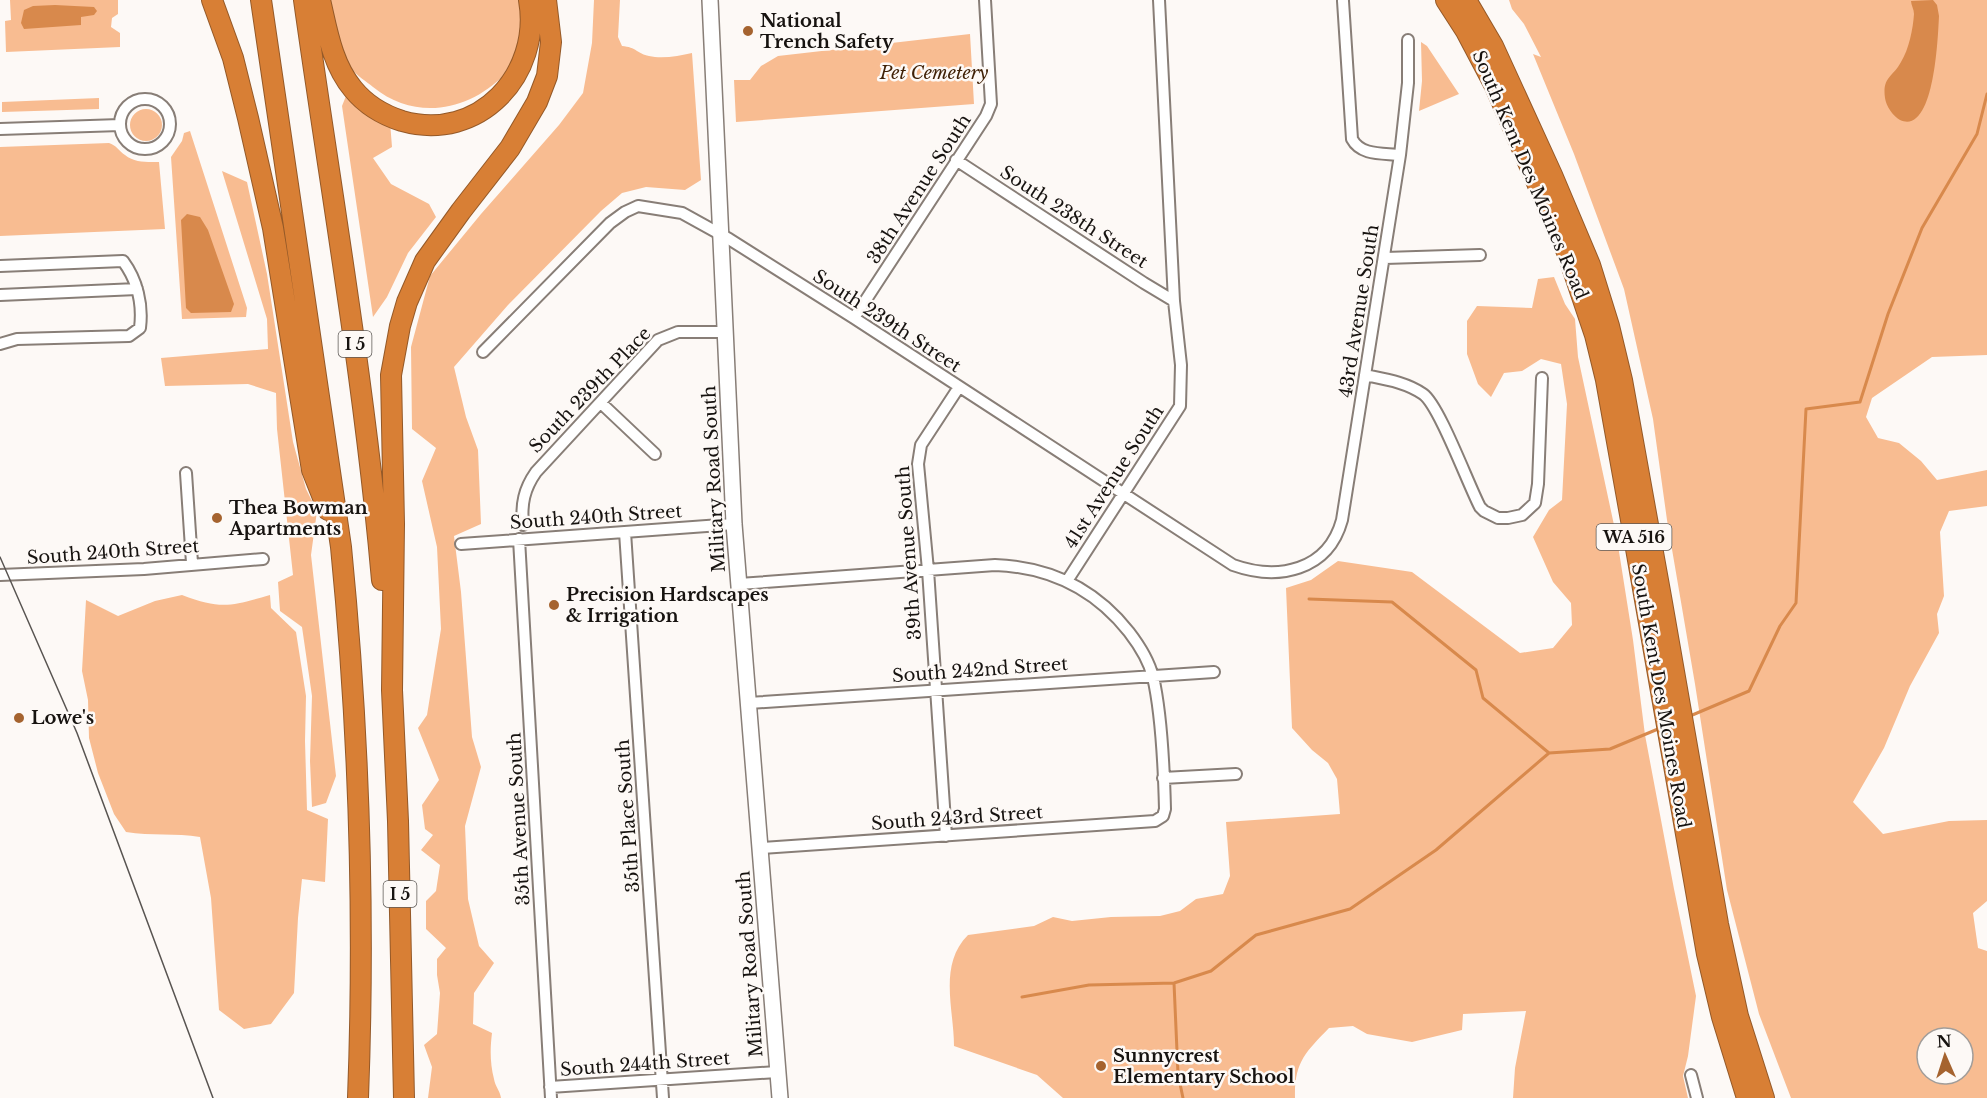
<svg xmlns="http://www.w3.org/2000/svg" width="1987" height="1098" font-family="'Libre Baskerville',serif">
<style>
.green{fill:#f8bc91;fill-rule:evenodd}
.water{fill:#d8894c}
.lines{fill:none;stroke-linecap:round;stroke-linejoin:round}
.stream{stroke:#d8894c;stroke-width:3}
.street-casing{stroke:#887e77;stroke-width:14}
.secondary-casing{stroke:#887e77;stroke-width:18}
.highway-casing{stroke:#945928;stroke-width:22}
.street{stroke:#fff;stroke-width:10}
.secondary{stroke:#fff;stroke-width:15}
.highway{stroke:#d87f35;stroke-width:20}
.tram{stroke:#585451;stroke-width:1.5}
.poi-dot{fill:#a5632f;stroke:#fdf9f6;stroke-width:2}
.labels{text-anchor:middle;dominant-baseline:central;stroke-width:5;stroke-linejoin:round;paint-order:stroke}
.shield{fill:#fdf9f6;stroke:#5c5855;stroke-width:1.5}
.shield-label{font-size:16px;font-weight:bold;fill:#171310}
.poi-label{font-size:18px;font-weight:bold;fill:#171310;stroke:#fdf9f6;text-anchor:start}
.park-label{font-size:18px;font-style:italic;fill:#402106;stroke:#fdf9f6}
.street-label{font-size:18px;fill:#171310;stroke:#fdf9f6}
</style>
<rect width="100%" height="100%" fill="#fdf9f6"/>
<path class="green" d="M 10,0 L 118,0 L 118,14 L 112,18 L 111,27 L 120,33 L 120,47 L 6,52 L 5,21 L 11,20 Z
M 328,0 L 526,0 C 523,23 522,56 505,74 C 468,112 415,121 373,87 C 366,81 357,76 352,69 C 338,48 333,24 328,0 Z
M 594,0 L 620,0 L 618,37 L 622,46 C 636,47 638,54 649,56 C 662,59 679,56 692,53 L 701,180 L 685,190 L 646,187 L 622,193 L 601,211 L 508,305 L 454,367 L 466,417 L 478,450 L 481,524 L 454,536 L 461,592 L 472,737 L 481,767 L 465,826 L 468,899 L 479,946 L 494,963 L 474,993 L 473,1024 L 492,1033 C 490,1049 490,1063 494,1079 C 495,1086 500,1091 501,1098 L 428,1098 L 432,1067 L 424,1045 L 437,1034 L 440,993 L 437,975 L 437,959 L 446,948 L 426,929 L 426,901 L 436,891 L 440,865 L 421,850 L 433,835 L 425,829 L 422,805 L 439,780 L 418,728 L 427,715 L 441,629 L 437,547 L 422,481 L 436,448 L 412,429 L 411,347 L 430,276 L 481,214 L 559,125 L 583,93 L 592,43 Z
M 1509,0 L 1987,0 L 1987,355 L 1932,357 L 1872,398 L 1866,417 L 1878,438 L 1899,443 L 1921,461 L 1937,480 L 1987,470 L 1987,506 L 1949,511 L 1940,532 L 1944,596 L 1937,614 L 1939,633 L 1910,686 L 1884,748 L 1853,802 L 1883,834 L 1949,821 L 1987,820 L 1987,901 L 1973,913 L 1978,948 L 1987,951 L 1987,1098 L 1791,1098 L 1759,1014 L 1727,890 L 1695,684 L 1667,520 L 1653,419 L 1624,289 L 1574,154 L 1533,54 L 1541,57 L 1524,24 L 1512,9 ZM 1927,1038 L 1963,1038 L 1963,1074 L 1927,1074 Z
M 970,34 L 974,104 L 736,122 L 734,80 L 750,80 L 761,66 L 778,56 Z
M 1421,42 L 1427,46 L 1459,94 L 1419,111 L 1422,81 Z
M 346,96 L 390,122 L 392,147 L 373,158 L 391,184 L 429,204 L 436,217 L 408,253 L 387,297 L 373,317 L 342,106 Z
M 99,98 L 99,109 L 2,112 L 2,102 Z
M130 125a16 16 0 1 1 32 0a16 16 0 1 1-32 0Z
M 190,131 L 247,308 L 246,317 L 182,319 L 171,157 L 182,141 L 184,133 Z
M 109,143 C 116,145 119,151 125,155 C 135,163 147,162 159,162 L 165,229 L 0,236 L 0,147 Z
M 222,171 L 247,182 L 267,274 L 293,442 L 306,489 L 317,511 L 311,555 L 336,776 L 326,803 L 312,807 L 310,761 L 312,696 L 302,627 L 280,611 L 278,582 L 293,575 L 277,429 L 276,393 L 248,384 L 165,386 L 161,358 L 268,349 L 267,319 Z
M 1554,277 L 1565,304 L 1575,319 L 1578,357 L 1617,539 L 1633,640 L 1645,735 L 1674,889 L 1696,996 L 1688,1056 L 1683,1076 L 1688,1098 L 1513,1098 L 1515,1068 L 1526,1011 L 1463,1014 L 1462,1030 L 1412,1042 L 1367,1034 L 1353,1026 L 1329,1028 C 1306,1052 1294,1062 1295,1098 L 1063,1098 L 1037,1075 L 954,1046 C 954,1009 938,965 968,935 L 1034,926 L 1053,917 L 1072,921 L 1111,917 L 1160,916 L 1180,911 L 1196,899 L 1223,894 L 1230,876 L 1226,822 L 1340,814 L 1337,779 L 1328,763 L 1312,750 L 1292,728 L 1286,588 L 1311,580 L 1338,561 L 1412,572 L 1520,653 L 1553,648 L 1572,625 L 1571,603 L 1553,582 L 1533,537 L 1549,510 L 1562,500 L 1567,404 L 1561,364 L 1541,359 L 1522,371 L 1504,373 L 1491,397 L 1478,384 L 1467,354 L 1467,321 L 1477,306 L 1532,308 L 1538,279 Z
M 182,595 C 222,610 231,606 270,595 L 271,608 L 296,632 L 306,696 L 305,741 L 307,810 L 328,819 L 325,882 L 302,879 L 298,918 L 294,993 L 271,1024 L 244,1029 L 219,1010 L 211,898 L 200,837 C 176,833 151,836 126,832 L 114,814 L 98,773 L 89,738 L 88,700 L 82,671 L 86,600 L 118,616 L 155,601 Z"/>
<path class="water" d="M 1933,0 L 1937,5 L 1939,16 C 1938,34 1935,136 1900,120 C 1893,116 1886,106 1885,98 C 1882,77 1893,77 1901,62 C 1909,49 1913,29 1914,14 C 1914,9 1911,5 1911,1 Z
M 55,5 L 94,7 L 97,11 L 94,15 L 81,17 L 81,25 L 24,29 L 21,23 L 24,10 L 33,6 Z
M 187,214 L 200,217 L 208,230 L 234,304 L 231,312 L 191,313 L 186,308 L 181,220 Z"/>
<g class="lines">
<path class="stream" d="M 1309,599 L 1392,602 L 1476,670 L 1483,698 L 1549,753
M 1690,716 L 1749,691 L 1780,626 L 1796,603 L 1806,409 L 1860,402 L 1888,314 L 1922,228 L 1977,134 L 1987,94
M 1174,983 L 1178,1074 L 1183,1098
M 1022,997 L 1089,985 L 1174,983 L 1211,971 L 1256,935 L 1350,909 L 1436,850 L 1549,753 L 1610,749 L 1658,729"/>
<g class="street-casing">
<path id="street" d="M 1343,1 L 1352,139 C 1361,156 1383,153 1400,155
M120 124a25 25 0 1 1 50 0a25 25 0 1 1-50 0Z
M 0,129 L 120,125
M 956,160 L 1144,283 L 1174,301
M 1385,258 L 1480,255
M 0,266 L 123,261 C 137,280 143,304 140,328 L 129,336 L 17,339 L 0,344
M 0,295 L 137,289
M 854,318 L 986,116 L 991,104 L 985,0
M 483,352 L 610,223 L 625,212 L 638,206 L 682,213 L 729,239 L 854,318 L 1233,565 C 1278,581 1328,571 1342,520 L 1400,155 L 1408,83 L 1408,40
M 1365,375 C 1384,379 1406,382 1423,394 C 1439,405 1468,484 1480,507 L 1484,511 L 1498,518 L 1508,518 L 1522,515 L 1535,503 L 1538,484 L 1542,378
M 601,403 L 655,454
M 186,473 L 192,563
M 523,525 C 521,504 524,489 536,472 L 658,340 L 678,332 L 726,332
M 625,532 L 663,1098
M 519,539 L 551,1098
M 461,544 L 734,524
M 0,575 L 144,569 L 263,559
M 1067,581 L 1180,406 L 1181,365 L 1174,301 L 1159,0
M 739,584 L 995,565 C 1050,567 1095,589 1129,632 C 1139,645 1149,661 1153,677 C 1162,716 1164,769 1165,809 L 1163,816 L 1155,821 L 761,848
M 749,703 L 1214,672
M 1163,778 L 1236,774
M 946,836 L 928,570 L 918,464 L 921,445 L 959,387
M 1691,1075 L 1697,1098
M 550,1087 L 777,1072"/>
</g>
<g class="secondary-casing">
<path id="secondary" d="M 710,0 L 734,524 L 780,1098"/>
</g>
<g class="highway-casing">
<path id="highway" d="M 212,0 L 233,58 L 248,118 L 273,228 L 312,470 L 328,510
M 261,0 L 341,547 C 359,730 365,914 358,1098
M 304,0 C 331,193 365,385 382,580
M 320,0 C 327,30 332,64 353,89 C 366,105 383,115 402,121 C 479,143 542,74 529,0
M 1446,0 L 1466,31 L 1495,86 L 1567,252 L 1595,335 L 1606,380 L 1631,520 L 1707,954 L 1722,1017 L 1747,1098
M 1466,0 L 1493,46 L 1552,175 L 1590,265 L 1609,326 L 1622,380 L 1661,597 L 1718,924 L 1738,1016 L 1764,1098
M 404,1098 L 398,821 L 392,690 L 394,524 L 391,375 L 400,326 L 407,302 L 425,261 L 461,211 L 510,148 L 537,102 L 547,76 L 551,42 L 546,0"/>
</g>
<use href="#street" class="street"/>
<use href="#secondary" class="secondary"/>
<use href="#highway" class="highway"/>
<path class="tram" d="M 0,557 L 77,733 L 213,1098"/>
</g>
<g class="poi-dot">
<circle cx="748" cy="31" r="6"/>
<circle cx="217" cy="518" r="6"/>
<circle cx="554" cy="605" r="6"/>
<circle cx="19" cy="718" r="6"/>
<circle cx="1101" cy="1066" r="6"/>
</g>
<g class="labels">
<g class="shield">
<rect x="338.5" y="331" width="33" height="26" rx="4.5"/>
<rect x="1596.5" y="524" width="75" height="26" rx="4.5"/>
<rect x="383.5" y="881" width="33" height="26" rx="4.5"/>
</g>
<g class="shield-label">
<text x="355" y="344">I 5</text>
<text x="1634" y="537">WA 516</text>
<text x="400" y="894">I 5</text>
</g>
<g class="poi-label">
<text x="760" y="21">National<tspan x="760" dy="21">Trench Safety</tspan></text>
<text x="229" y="508">Thea Bowman<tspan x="229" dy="21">Apartments</tspan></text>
<text x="566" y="595">Precision Hardscapes<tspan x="566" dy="21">&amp; Irrigation</tspan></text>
<text x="31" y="718">Lowe's</text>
<text x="1113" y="1056">Sunnycrest<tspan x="1113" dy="21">Elementary School</tspan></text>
</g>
<g class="park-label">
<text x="934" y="73">Pet Cemetery</text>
</g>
<g class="street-label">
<text transform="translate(1530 175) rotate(67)">South Kent Des Moines Road</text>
<text transform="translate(919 189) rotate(-57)">38th Avenue South</text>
<text transform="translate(1074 217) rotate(33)">South 238th Street</text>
<text transform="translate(1359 311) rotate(-81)">43rd Avenue South</text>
<text transform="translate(887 321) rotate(33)">South 239th Street</text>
<text transform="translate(590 390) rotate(-46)">South 239th Place</text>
<text transform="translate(1114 477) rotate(-57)">41st Avenue South</text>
<text transform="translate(714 479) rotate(-93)">Military Road South</text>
<text transform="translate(596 517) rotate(-4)">South 240th Street</text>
<text transform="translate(113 552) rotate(-4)">South 240th Street</text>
<text transform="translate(909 553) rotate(-94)">39th Avenue South</text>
<text transform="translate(980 670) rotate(-4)">South 242nd Street</text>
<text transform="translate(1661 696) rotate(80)">South Kent Des Moines Road</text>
<text transform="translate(628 816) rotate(-94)">35th Place South</text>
<text transform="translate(957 818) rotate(-4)">South 243rd Street</text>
<text transform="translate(519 819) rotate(-93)">35th Avenue South</text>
<text transform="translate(750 964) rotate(-94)">Military Road South</text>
<text transform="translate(645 1064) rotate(-4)">South 244th Street</text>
</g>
</g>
<g transform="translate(1945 1056) rotate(357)"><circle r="28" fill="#fdf9f6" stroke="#a19d9a" stroke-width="1.5"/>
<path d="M0-4.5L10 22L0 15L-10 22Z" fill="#a5632f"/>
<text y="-9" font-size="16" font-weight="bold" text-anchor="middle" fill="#171310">N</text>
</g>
</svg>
